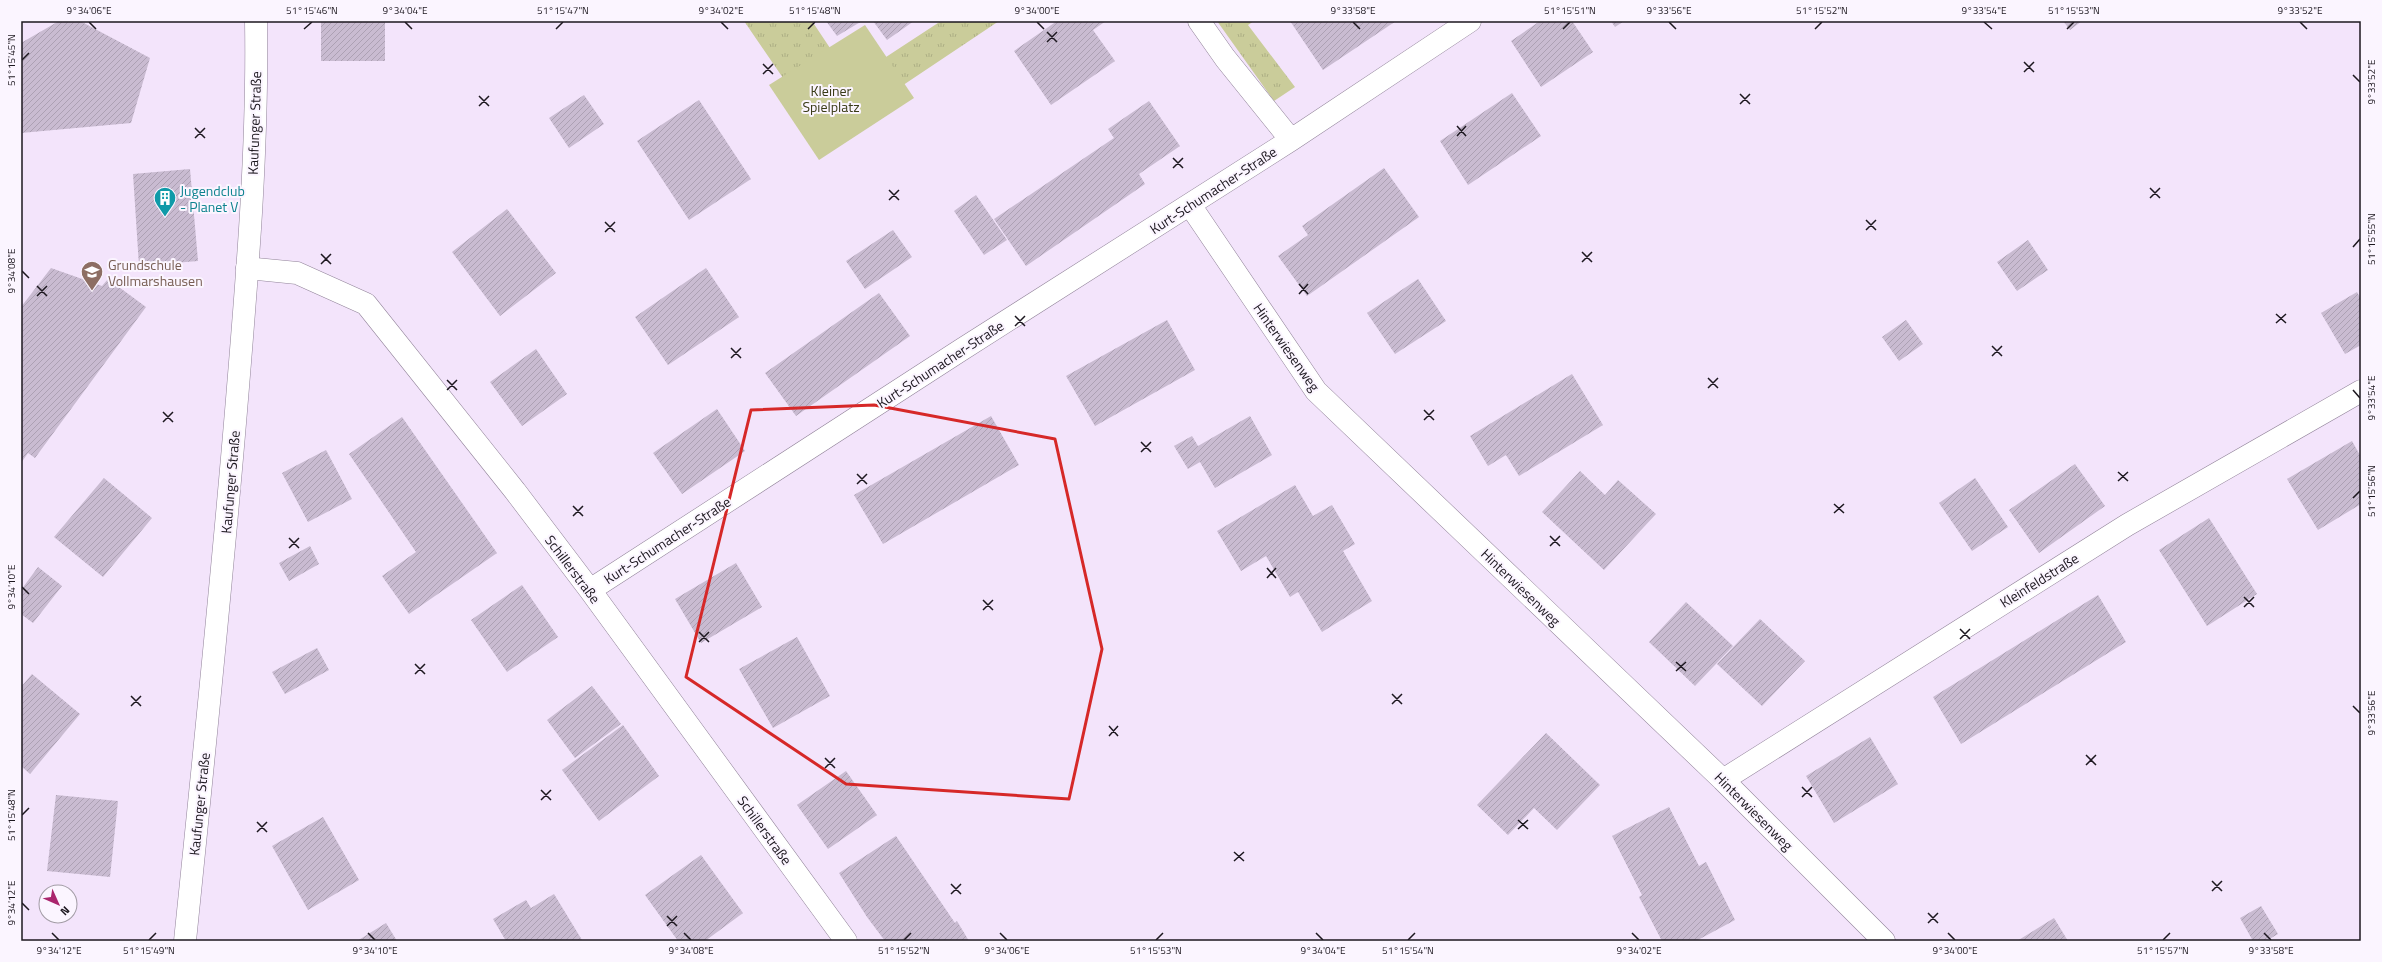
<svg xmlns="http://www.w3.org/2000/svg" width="2382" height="962" font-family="'Titillium Web',sans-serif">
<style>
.grass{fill:url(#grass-tufts)}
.park{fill:#cacc9a}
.building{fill:url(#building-hatch)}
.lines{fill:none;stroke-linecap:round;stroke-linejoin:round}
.minor-casing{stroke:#918399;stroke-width:23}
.major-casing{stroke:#918399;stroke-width:23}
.minor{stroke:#fff;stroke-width:22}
.major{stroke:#fff;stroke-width:22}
.marked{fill:none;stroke:#d62828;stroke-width:3;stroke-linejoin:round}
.ticks{fill:none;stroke:#1c171f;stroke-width:1.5}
.labels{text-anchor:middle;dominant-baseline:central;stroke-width:4;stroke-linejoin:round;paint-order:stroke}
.park-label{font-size:14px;fill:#393a16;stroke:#fbf5ff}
.street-label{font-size:14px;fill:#1c171f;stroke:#fbf5ff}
.culture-label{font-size:14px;fill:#0d838f;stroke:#fbf5ff;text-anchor:start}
.education-label{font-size:14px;fill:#785e54;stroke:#fbf5ff;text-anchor:start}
.neatline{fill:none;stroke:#1c171f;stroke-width:1.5}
.ticks-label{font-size:10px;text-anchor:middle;fill:#1c171f}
</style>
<defs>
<pattern id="grass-tufts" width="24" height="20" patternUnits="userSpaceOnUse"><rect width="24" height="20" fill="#cacc9a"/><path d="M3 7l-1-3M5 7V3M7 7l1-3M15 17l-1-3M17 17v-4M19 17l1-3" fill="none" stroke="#adae84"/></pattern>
<pattern id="building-hatch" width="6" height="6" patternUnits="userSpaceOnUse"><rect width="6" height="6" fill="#c9bbd1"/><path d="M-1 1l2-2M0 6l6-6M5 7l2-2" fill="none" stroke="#aca0b3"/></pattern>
</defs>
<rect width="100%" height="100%" fill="#f3e4fb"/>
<path class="grass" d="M 744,21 L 812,21 L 834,54 L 868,35 L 886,57 L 941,21 L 999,21 L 824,138 Z
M 1217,21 L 1254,21 L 1248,25 L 1295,87 L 1274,101 Z"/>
<path class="park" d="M 865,25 L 914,98 L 819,160 L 769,85 Z"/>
<path class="building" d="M 59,21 L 80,21 L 150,58 L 131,123 L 21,133 L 21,43 Z
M 321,21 L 385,21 L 385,61 L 321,61 Z
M 826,21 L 862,21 L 837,36 Z
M 873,21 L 914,21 L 887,40 Z
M 1057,21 L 1106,21 L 1093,30 L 1115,61 L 1051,105 L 1014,51 Z
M 1290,21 L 1396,21 L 1323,70 Z
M 1540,21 L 1572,21 L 1593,52 L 1541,87 L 1511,41 Z
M 1611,21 L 1624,21 L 1615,27 Z
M 2063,21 L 2082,21 L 2070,30 Z
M 1512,93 L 1541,136 L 1468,185 L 1440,141 Z
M 584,95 L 604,124 L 569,148 L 549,118 Z
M 699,100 L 751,179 L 689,220 L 637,141 Z
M 1149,101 L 1180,146 L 1139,174 L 1145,184 L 1026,266 L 994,219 L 1114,138 L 1108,129 Z
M 1384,168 L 1419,217 L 1307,296 L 1278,256 L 1308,235 L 1302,226 Z
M 190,169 L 198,261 L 139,266 L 133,174 Z
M 976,195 L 1007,240 L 984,255 L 954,211 Z
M 507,209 L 556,273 L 500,316 L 452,252 Z
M 893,230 L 912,257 L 865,289 L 846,261 Z
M 2028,240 L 2048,270 L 2017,291 L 1997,262 Z
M 51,268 L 102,286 L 108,279 L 146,307 L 35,458 L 28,453 L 21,463 L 21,307 Z
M 706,268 L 739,317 L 668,365 L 635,317 Z
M 1418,279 L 1446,321 L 1395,354 L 1367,313 Z
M 2357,292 L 2361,299 L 2361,345 L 2345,354 L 2321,313 Z
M 879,293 L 910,336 L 796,416 L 765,373 Z
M 1167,320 L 1195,370 L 1095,426 L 1066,376 Z
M 1906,320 L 1923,344 L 1899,361 L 1882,337 Z
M 536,349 L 567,394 L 522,426 L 490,382 Z
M 1572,374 L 1603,425 L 1519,476 L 1506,455 L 1488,466 L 1470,436 Z
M 717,409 L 745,451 L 682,494 L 653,453 Z
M 991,416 L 1019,465 L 883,544 L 854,495 Z
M 1250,416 L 1272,455 L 1215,488 L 1200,462 L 1188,469 L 1174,446 L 1192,436 L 1198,446 Z
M 402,417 L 497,553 L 409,614 L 382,576 L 416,552 L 349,454 Z
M 2352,441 L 2361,457 L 2361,504 L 2318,530 L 2287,479 Z
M 326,450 L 352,499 L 308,522 L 282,473 Z
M 2075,464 L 2105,506 L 2039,553 L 2009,510 Z
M 1580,471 L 1605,495 L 1618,480 L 1656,514 L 1604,570 L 1542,512 Z
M 104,478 L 152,518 L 103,577 L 54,537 Z
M 1975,478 L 2008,527 L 1972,551 L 1939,503 Z
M 1295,485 L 1313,516 L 1332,505 L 1355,544 L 1343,551 L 1372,601 L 1322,632 L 1298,592 L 1290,597 L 1266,556 L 1241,571 L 1217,531 Z
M 2209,518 L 2257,594 L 2207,626 L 2159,550 Z
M 310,546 L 319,564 L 289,581 L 279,563 Z
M 736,563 L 762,607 L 701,643 L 675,599 Z
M 38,567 L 62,586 L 33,623 L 21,614 L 21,590 Z
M 522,585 L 558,637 L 507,672 L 471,620 Z
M 2098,595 L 2126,642 L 1961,744 L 1933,697 Z
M 1686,602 L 1733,646 L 1695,686 L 1649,642 Z
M 1760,619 L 1805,661 L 1762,706 L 1717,664 Z
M 797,637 L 830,696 L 773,728 L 739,669 Z
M 317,648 L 329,670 L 285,694 L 272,672 Z
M 32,674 L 80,714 L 30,774 L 21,766 L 21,687 Z
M 592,686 L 621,724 L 575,758 L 547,720 Z
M 623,725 L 659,776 L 599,821 L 562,770 Z
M 1546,733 L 1600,785 L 1557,830 L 1534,808 L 1508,835 L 1477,805 Z
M 1870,737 L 1898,784 L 1834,823 L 1806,776 Z
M 846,771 L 877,815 L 828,849 L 797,805 Z
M 56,795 L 118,801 L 110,877 L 47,871 Z
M 1669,807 L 1699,866 L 1706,862 L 1735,920 L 1696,941 L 1662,941 L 1639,897 L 1642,895 L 1612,836 Z
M 323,817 L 359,880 L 308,910 L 272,846 Z
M 896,836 L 955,923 L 957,921 L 969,941 L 885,941 L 867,917 L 839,873 Z
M 701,855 L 743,913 L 705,941 L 678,941 L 645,895 Z
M 554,894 L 582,940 L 506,941 L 493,919 L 526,900 L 531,908 Z
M 2261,906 L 2278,934 L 2266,941 L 2253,941 L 2240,918 Z
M 2054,918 L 2068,941 L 2017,941 Z
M 386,923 L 397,941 L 357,941 Z"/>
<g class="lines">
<g class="minor-casing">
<path id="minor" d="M 1199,21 L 1225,58 L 1291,140
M 1190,205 L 1316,391 L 1723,780 L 1884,941
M 247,268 L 297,273 L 366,304 L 515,491 L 590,590 L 846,941
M 590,590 L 961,350 L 1291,140 L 1470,21
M 1723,780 L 2127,525 L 2361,391"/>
</g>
<g class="major-casing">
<path id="major" d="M 185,941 C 204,756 223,572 238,387 C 248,266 258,143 256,21"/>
</g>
<use href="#minor" class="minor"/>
<use href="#major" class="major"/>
</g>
<path class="marked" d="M 874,405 L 1055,439 L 1102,649 L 1069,799 L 846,784 L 686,677 L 751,410 Z"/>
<path class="ticks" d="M 89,22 L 96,29M 405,22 L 412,29M 721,22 L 728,29M 1037,22 L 1044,29M 1353,22 L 1360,29M 1669,22 L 1676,29M 1984,22 L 1992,29M 2300,22 L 2307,29M 304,29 L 312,22M 556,29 L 563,22M 808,29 L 815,22M 1563,29 L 1570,22M 1815,29 L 1822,22M 2067,29 L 2074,22M 1047,32 L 1057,42M 1047,42 L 1057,32M 22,60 L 29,53M 2024,62 L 2034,72M 763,64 L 773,74M 2024,72 L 2034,62M 763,74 L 773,64M 2353,75 L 2360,82M 1740,94 L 1750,104M 479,96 L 489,106M 1740,104 L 1750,94M 479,106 L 489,96M 1457,126 L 1466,136M 195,128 L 205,138M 1457,136 L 1466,126M 195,138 L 205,128M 1173,158 L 1183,168M 1173,168 L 1183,158M 2150,188 L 2160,198M 889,190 L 899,200M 2150,198 L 2160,188M 889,200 L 899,190M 1866,220 L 1876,230M 605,222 L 615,232M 1866,230 L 1876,220M 605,232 L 615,222M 2353,247 L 2360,239M 1582,252 L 1592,262M 321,254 L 331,264M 1582,262 L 1592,252M 321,264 L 331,254M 22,271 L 29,278M 1299,284 L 1308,294M 37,286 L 47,296M 1299,294 L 1308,284M 37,296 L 47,286M 2276,314 L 2286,323M 1015,316 L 1025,326M 2276,323 L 2286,314M 1015,326 L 1025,316M 1992,346 L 2002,356M 731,348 L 741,358M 1992,356 L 2002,346M 731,358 L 741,348M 1708,378 L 1718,388M 447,380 L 457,390M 1708,388 L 1718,378M 447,390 L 457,380M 2353,390 L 2360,398M 1424,410 L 1434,420M 163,412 L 173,422M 1424,420 L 1434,410M 163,422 L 173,412M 1141,442 L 1151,452M 1141,452 L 1151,442M 2118,472 L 2128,481M 857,474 L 867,484M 2118,481 L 2128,472M 857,484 L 867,474M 2353,498 L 2360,491M 1834,504 L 1844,513M 573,506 L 583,516M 1834,513 L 1844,504M 573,516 L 583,506M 1550,536 L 1560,546M 289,538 L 299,548M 1550,546 L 1560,536M 289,548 L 299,538M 1267,568 L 1276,578M 1267,578 L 1276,568M 22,587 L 29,594M 2244,597 L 2254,607M 983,600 L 993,610M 2244,607 L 2254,597M 983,610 L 993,600M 1960,629 L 1970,639M 699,632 L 709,642M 1960,639 L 1970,629M 699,642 L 709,632M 1676,662 L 1686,671M 415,664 L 425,674M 1676,671 L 1686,662M 415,674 L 425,664M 1392,694 L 1402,704M 131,696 L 141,706M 1392,704 L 1402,694M 131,706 L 141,696M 2353,706 L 2360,713M 1109,726 L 1118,736M 1109,736 L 1118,726M 2086,755 L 2096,765M 825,758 L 835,768M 2086,765 L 2096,755M 825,768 L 835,758M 1802,787 L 1812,797M 541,790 L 551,800M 1802,797 L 1812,787M 541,800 L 551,790M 22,815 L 29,808M 1518,820 L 1528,829M 257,822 L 267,832M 1518,829 L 1528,820M 257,832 L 267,822M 1234,852 L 1244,861M 1234,861 L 1244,852M 2212,881 L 2222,891M 951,884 L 961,894M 2212,891 L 2222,881M 951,894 L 961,884M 22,903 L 29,910M 1928,913 L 1938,923M 667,916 L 677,926M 1928,923 L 1938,913M 667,926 L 677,916M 52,933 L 59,940M 368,933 L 375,940M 684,933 L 691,940M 1000,933 L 1007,940M 1316,933 L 1323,940M 1632,933 L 1639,940M 1948,933 L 1955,940M 2264,933 L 2271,940M 149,940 L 156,933M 904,940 L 911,933M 1156,940 L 1163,933M 1408,940 L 1415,933M 2163,940 L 2170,933"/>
<defs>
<g id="building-pin" transform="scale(1.15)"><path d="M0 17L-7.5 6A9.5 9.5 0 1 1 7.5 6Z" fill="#0f9aa8" stroke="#fbf5ff"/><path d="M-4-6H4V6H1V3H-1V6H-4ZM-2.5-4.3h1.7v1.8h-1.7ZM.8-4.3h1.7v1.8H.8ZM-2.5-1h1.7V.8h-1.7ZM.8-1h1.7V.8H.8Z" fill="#fff"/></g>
<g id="school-pin" transform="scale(1.15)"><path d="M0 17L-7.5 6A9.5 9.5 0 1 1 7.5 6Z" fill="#8d6e63" stroke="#fbf5ff"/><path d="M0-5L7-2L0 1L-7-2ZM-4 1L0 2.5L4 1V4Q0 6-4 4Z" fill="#fff"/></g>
</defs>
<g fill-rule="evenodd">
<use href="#building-pin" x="165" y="198"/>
<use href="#school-pin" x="92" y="272"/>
</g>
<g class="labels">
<g class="park-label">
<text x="831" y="90">Kleiner<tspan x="831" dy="16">Spielplatz</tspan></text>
</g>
<g class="street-label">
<text transform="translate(254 123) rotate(-88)">Kaufunger Straße</text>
<text transform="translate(1213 190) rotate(-33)">Kurt-Schumacher-Straße</text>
<text transform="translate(1287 347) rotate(55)">Hinterwiesenweg</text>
<text transform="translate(940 364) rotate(-33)">Kurt-Schumacher-Straße</text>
<text transform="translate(230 482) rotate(-85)">Kaufunger Straße</text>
<text transform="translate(667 540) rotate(-33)">Kurt-Schumacher-Straße</text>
<text transform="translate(573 569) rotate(53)">Schillerstraße</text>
<text transform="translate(2039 580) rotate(-32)">Kleinfeldstraße</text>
<text transform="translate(1521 587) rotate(44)">Hinterwiesenweg</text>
<text transform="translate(199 804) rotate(-84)">Kaufunger Straße</text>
<text transform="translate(1754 811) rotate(45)">Hinterwiesenweg</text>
<text transform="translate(765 830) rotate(54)">Schillerstraße</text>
</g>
<g class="culture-label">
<text x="180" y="190">Jugendclub<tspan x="180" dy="16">- Planet V</tspan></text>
</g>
<g class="education-label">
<text x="108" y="264">Grundschule<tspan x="108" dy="16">Vollmarshausen</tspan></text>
</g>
</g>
<rect width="2382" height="962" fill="none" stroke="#fbf5ff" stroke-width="44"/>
<g transform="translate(58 904) rotate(135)"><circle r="19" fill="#fbf5ff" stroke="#a29ca5"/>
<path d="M0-3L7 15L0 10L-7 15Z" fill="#aa256d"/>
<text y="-6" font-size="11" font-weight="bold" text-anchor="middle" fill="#1c171f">N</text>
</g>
<rect x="22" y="22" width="2338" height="918" class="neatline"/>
<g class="ticks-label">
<text x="89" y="14">9°34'06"E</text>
<text x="312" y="14">51°15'46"N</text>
<text x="405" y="14">9°34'04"E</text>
<text x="563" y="14">51°15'47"N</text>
<text x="721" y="14">9°34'02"E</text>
<text x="815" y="14">51°15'48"N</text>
<text x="1037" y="14">9°34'00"E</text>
<text x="1353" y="14">9°33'58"E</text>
<text x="1570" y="14">51°15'51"N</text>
<text x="1669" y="14">9°33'56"E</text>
<text x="1822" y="14">51°15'52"N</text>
<text x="1984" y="14">9°33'54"E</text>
<text x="2074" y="14">51°15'53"N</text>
<text x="2300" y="14">9°33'52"E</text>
<text transform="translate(11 60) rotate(-90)" y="4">51°15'45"N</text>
<text transform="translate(2371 82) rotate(-90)" y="4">9°33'52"E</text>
<text transform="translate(2371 239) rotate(-90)" y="4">51°15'55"N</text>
<text transform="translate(11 271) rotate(-90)" y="4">9°34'08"E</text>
<text transform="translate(2371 398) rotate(-90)" y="4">9°33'54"E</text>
<text transform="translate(2371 491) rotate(-90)" y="4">51°15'56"N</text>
<text transform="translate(11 587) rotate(-90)" y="4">9°34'10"E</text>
<text transform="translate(2371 713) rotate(-90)" y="4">9°33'56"E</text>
<text transform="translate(11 815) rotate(-90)" y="4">51°15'48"N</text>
<text transform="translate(11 903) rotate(-90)" y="4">9°34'12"E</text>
<text x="59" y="954">9°34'12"E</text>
<text x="149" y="954">51°15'49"N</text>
<text x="375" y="954">9°34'10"E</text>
<text x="691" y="954">9°34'08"E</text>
<text x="904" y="954">51°15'52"N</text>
<text x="1007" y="954">9°34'06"E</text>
<text x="1156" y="954">51°15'53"N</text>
<text x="1323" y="954">9°34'04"E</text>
<text x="1408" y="954">51°15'54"N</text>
<text x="1639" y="954">9°34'02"E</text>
<text x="1955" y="954">9°34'00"E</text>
<text x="2163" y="954">51°15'57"N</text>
<text x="2271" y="954">9°33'58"E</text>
</g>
</svg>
